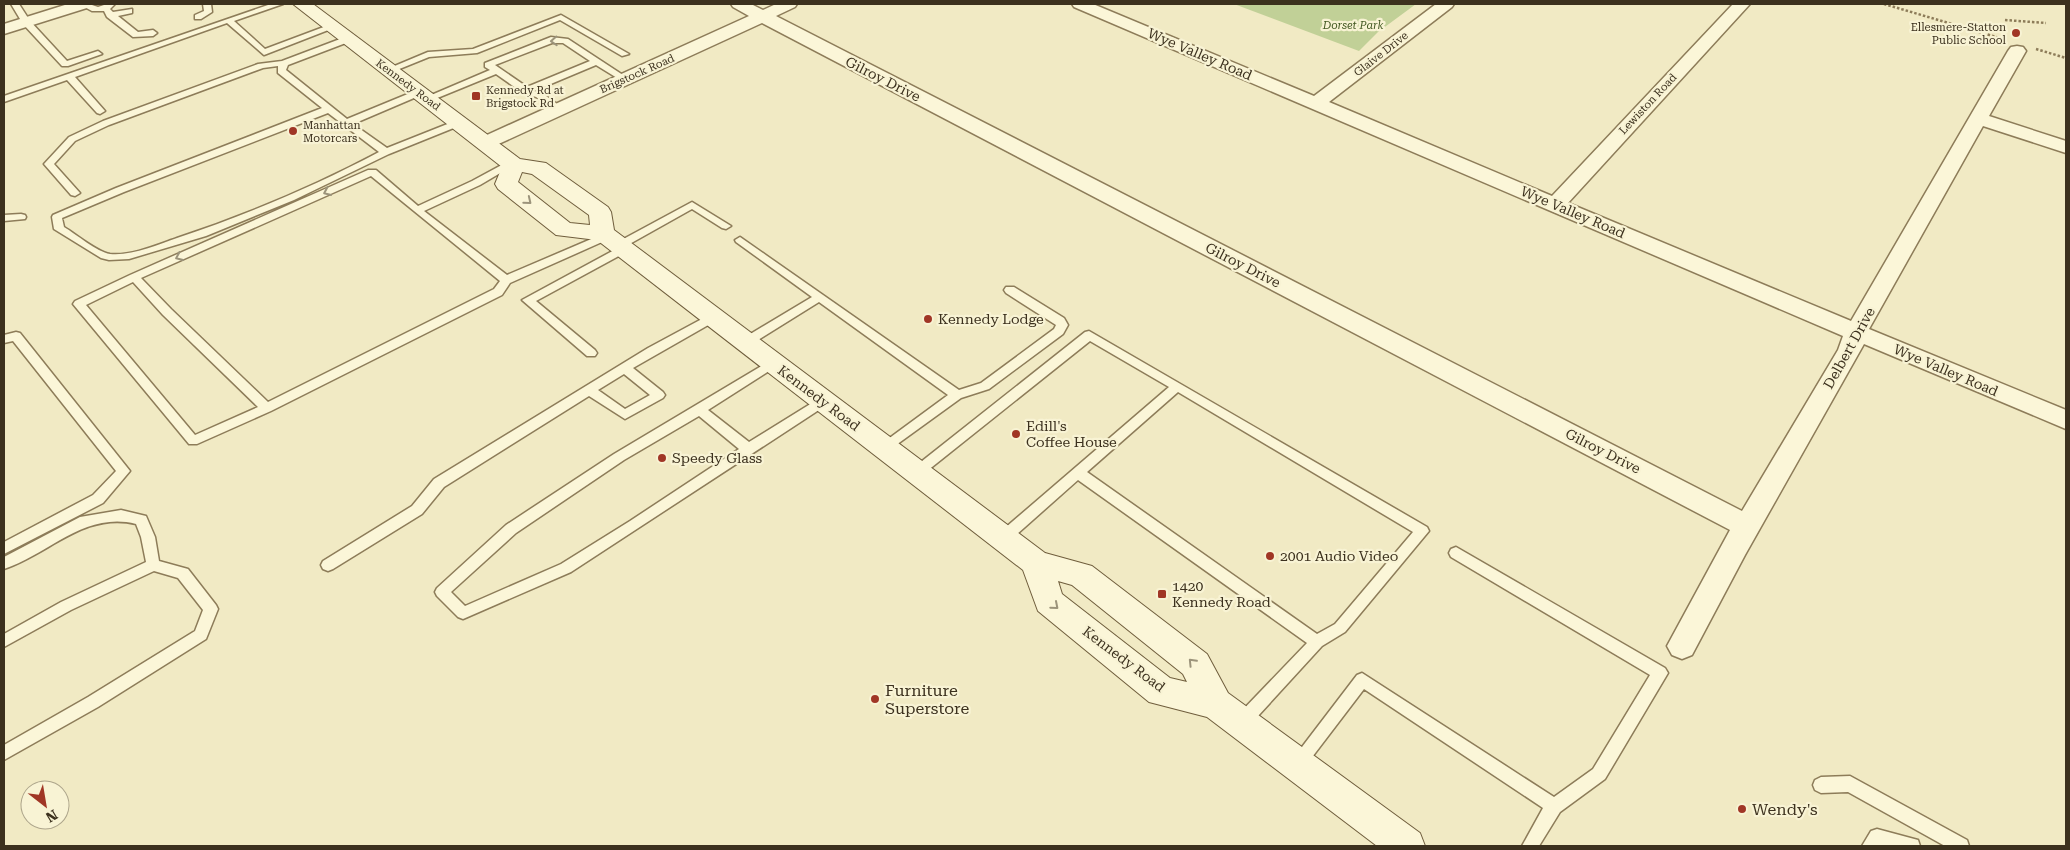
<svg xmlns="http://www.w3.org/2000/svg" width="2070" height="850" font-family="'Roboto Serif',serif">
<style>
.green{fill:#c1d097}
.lines{fill:none;stroke-linecap:round;stroke-linejoin:round}
.service-casing{stroke:#8d7c59;stroke-width:3}
.minor-casing{stroke:#8d7c59;stroke-width:3}
.secondary-casing{stroke:#6f5d3c;stroke-width:2}
.path{stroke:#8d7c59;stroke-width:2.5;stroke-dasharray:2.5 2;stroke-linecap:butt}
.service{fill:#fbf6d8;fill-rule:evenodd}
.minor{fill:#fbf6d8;fill-rule:evenodd}
.secondary{fill:#fbf6d8;fill-rule:evenodd}
.oneway{stroke:#9c947b}
.poi-dot{fill:#a03625;stroke:#f8f3d4;stroke-width:2}
.labels{text-anchor:middle;dominant-baseline:central;stroke-width:4.5;stroke-linejoin:round;paint-order:stroke}
.far-park-label{font-size:11px;font-style:italic;fill:#445a23;stroke:#f8f3d4}
.far-poi-label{font-size:11px;fill:#3c311e;stroke:#f8f3d4;text-anchor:start}
.far-street-label{font-size:11px;fill:#3c311e;stroke:#f8f3d4}
.street-label{font-size:14px;fill:#3c311e;stroke:#f8f3d4}
.poi-label{font-size:14px;fill:#3c311e;stroke:#f8f3d4;text-anchor:start}
.near-poi-label{font-size:16px;fill:#3c311e;stroke:#f8f3d4;text-anchor:start}
</style>
<rect width="100%" height="100%" fill="#f1eac4"/>
<path class="green" d="M 1234,4 L 1416,4 L 1378,32 L 1359,51 Z"/>
<g class="lines">
<g class="service-casing">
<path id="service" d="M 11,4 L 19,4 L 30,21 L 67,61 L 98,51 L 102,54 L 68,66 L 62,66 L 23,24 Z
M 79,4 L 89,4 L 98,7 L 107,4 L 115,4 L 110,9 L 113,12 L 132,9 L 132,13 L 118,16 L 138,32 L 153,30 L 157,33 L 153,36 L 133,37 L 107,17 L 104,11 L 92,11 Z
M 203,4 L 211,4 L 212,12 L 201,19 L 195,19 L 195,15 L 204,11 Z
M 271,4 L 283,4 L 234,21 L 265,49 L 329,25 L 336,27 L 264,55 L 227,23 L 75,77 L 105,111 L 100,114 L 97,113 L 67,80 L 4,102 L 4,96 Z
M 561,15 L 629,54 L 622,56 L 560,20 L 477,53 L 429,57 L 392,72 L 386,72 L 385,70 L 428,52 L 473,49 Z
M 348,36 L 352,39 L 351,41 L 288,65 L 286,70 L 347,119 L 415,91 L 421,91 L 421,95 L 353,124 L 387,148 L 455,121 L 461,121 L 461,125 L 389,154 L 294,200 L 206,236 L 129,259 L 109,260 L 101,258 L 54,229 L 52,217 L 53,215 L 116,188 L 322,108 L 278,73 L 278,66 L 263,68 L 109,125 L 75,141 L 54,164 L 80,193 L 75,196 L 71,195 L 44,164 L 69,137 L 103,121 L 258,64 L 282,61 ZM 328,113 L 379,152 C 315,186 246,215 177,238 C 157,245 132,256 110,254 C 97,252 76,234 64,227 L 62,218 L 124,192 Z
M 551,37 L 568,39 L 629,79 L 625,82 L 622,81 L 596,65 L 534,91 L 542,93 L 561,107 L 563,109 L 558,112 L 536,97 L 523,93 L 496,74 L 430,101 L 427,102 L 422,99 L 490,70 L 485,67 L 485,63 ZM 552,43 L 563,43 L 590,61 L 527,87 L 495,65 Z
M 511,160 L 514,161 L 514,165 L 480,185 L 424,211 L 507,275 L 603,234 L 611,234 L 612,236 L 611,238 L 510,283 L 502,295 L 271,411 L 197,444 L 189,444 L 73,304 L 75,301 L 130,275 L 368,170 L 376,170 L 418,206 L 472,181 ZM 371,176 L 500,281 L 494,289 L 268,402 L 171,309 L 141,278 ZM 133,282 L 163,315 L 258,407 L 195,435 L 86,305 Z
M 692,202 L 731,226 L 726,229 L 722,228 L 692,209 L 626,246 L 629,249 L 628,251 L 536,301 L 595,350 L 597,353 L 595,356 L 587,356 L 522,300 L 618,248 L 615,245 L 616,243 Z
M 21,214 L 25,215 L 26,217 L 25,219 L 4,221 L 4,215 Z
M 740,237 L 959,390 L 981,383 L 1054,329 L 1056,325 L 1006,293 L 1004,290 L 1006,287 L 1014,287 L 1064,318 L 1068,325 L 1063,334 L 989,389 L 961,398 L 885,453 L 880,451 L 879,448 L 880,445 L 948,395 L 819,302 L 750,345 L 742,345 L 740,342 L 742,339 L 812,297 L 736,242 L 735,240 Z
M 713,313 L 717,314 L 719,317 L 717,320 L 633,368 L 663,392 L 665,395 L 663,398 L 625,419 L 589,396 L 444,487 L 422,514 L 333,569 L 328,571 L 323,569 L 321,565 L 323,561 L 412,506 L 434,479 L 648,348 ZM 624,374 L 650,395 L 625,409 L 598,390 Z
M 1089,331 L 1427,527 L 1429,531 L 1345,632 L 1322,646 L 1247,728 L 1241,730 L 1235,728 L 1233,723 L 1235,718 L 1307,643 L 1078,480 L 1008,542 L 1003,543 L 998,542 L 996,538 L 998,534 L 1169,387 L 1090,341 L 922,475 L 912,475 L 911,472 L 912,469 L 1085,332 ZM 1178,392 L 1413,532 L 1335,624 L 1317,634 L 1087,472 Z
M 16,332 L 20,333 L 130,471 L 103,503 L 4,554 L 4,542 L 93,495 L 116,471 L 13,341 L 4,343 L 4,335 Z
M 773,359 L 777,360 L 779,363 L 777,366 L 708,410 L 749,442 L 820,398 L 828,398 L 830,401 L 828,404 L 571,572 L 463,619 L 458,617 L 437,596 L 435,592 L 437,588 L 506,525 L 614,454 ZM 699,416 L 739,449 L 630,521 L 561,564 L 465,606 L 451,592 L 516,533 L 624,460 Z
M 121,510 L 146,516 L 155,537 L 159,561 L 188,569 L 216,605 L 218,609 L 206,639 L 98,707 L 4,760 L 4,745 L 88,697 L 195,631 L 203,610 L 178,578 L 154,571 L 71,610 L 4,647 L 4,634 L 61,602 L 146,562 L 141,537 L 136,524 C 85,511 49,554 4,569 L 4,557 L 80,517 Z
M 1456,547 L 1665,668 L 1668,673 L 1605,779 L 1560,812 L 1539,846 L 1522,846 L 1543,808 L 1364,689 L 1303,769 L 1297,771 L 1291,769 L 1289,764 L 1357,675 L 1362,673 L 1554,797 L 1593,769 L 1650,675 L 1451,557 L 1449,553 L 1451,549 Z
M 1850,776 L 1967,840 L 1969,846 L 1945,846 L 1848,792 L 1821,793 L 1815,790 L 1813,785 L 1815,780 L 1821,777 Z
M 1877,829 L 1918,840 L 1920,846 L 1862,846 L 1871,831 Z"/>
</g>
<g class="minor-casing">
<path id="minor" d="M 68,4 L 92,4 L 90,7 L 4,34 L 4,24 Z
M 731,4 L 751,4 L 763,10 L 776,4 L 797,4 L 795,7 L 776,16 L 1742,511 L 1838,350 L 1843,336 L 1074,7 L 1072,4 L 1093,4 L 1314,96 L 1436,4 L 1454,4 L 1452,7 L 1329,102 L 1552,196 L 1733,4 L 1750,4 L 1568,203 L 1851,321 L 2008,51 L 2011,47 L 2017,46 L 2023,47 L 2026,51 L 1989,116 L 2066,141 L 2066,153 L 1983,126 L 1869,329 L 2066,410 L 2066,429 L 1864,344 L 1745,555 L 1692,655 L 1682,659 L 1672,655 L 1667,646 L 1730,530 L 762,23 L 492,147 L 485,149 L 478,147 L 475,143 L 478,139 L 749,16 L 733,7 Z"/>
</g>
<g class="secondary-casing">
<path id="secondary" d="M 293,4 L 313,4 L 520,159 L 546,163 L 608,207 L 611,212 L 614,230 L 1045,553 L 1092,566 L 1207,654 L 1228,693 L 1420,833 L 1425,846 L 1377,846 L 1207,717 L 1149,702 L 1038,611 L 1023,570 L 597,240 L 556,235 L 498,189 L 495,184 L 502,167 ZM 522,172 L 532,174 L 589,215 L 590,225 L 570,223 L 518,182 ZM 1058,581 L 1072,585 L 1183,674 L 1187,682 L 1170,678 L 1062,594 Z"/>
</g>
<path class="path" d="M 1884,4 L 2003,39
M 2005,20 L 2046,23
M 1990,41 L 2000,44
M 2036,49 L 2066,58"/>
<use href="#service" class="service"/>
<use href="#minor" class="minor"/>
<use href="#secondary" class="secondary"/>
</g>
<defs><path id="oneway-chevron" d="M-2-3.5L2.5 0L-2 3.5" fill="none" stroke-width="1.6" stroke-linecap="round" stroke-linejoin="round" transform="scale(1.25)"/></defs>
<g class="oneway">
<use href="#oneway-chevron" transform="translate(554 41) rotate(177)"/>
<use href="#oneway-chevron" transform="translate(327 192) rotate(156)"/>
<use href="#oneway-chevron" transform="translate(528 201) rotate(39)"/>
<use href="#oneway-chevron" transform="translate(179 257) rotate(156)"/>
<use href="#oneway-chevron" transform="translate(1055 606) rotate(41)"/>
<use href="#oneway-chevron" transform="translate(1192 662) rotate(-134)"/>
</g>
<g class="poi-dot">
<circle cx="2016" cy="33" r="5"/>
<rect x="471" y="91" width="10" height="10" rx="2.5"/>
<circle cx="293" cy="131" r="5"/>
<circle cx="928" cy="319" r="5"/>
<circle cx="1016" cy="434" r="5"/>
<circle cx="662" cy="458" r="5"/>
<circle cx="1270" cy="556" r="5"/>
<rect x="1157" y="589" width="10" height="10" rx="2.5"/>
<circle cx="875" cy="699" r="5"/>
<circle cx="1742" cy="809" r="5"/>
</g>
<g class="labels">
<g class="far-park-label">
<text x="1353" y="25">Dorset Park</text>
</g>
<g class="far-poi-label">
<text x="2006" y="27" text-anchor="end">Ellesmere-Statton<tspan x="2006" dy="13">Public School</tspan></text>
<text x="486" y="90">Kennedy Rd at<tspan x="486" dy="13">Brigstock Rd</tspan></text>
<text x="303" y="125">Manhattan<tspan x="303" dy="13">Motorcars</tspan></text>
</g>
<g class="far-street-label">
<text transform="translate(1381 54) rotate(-38)">Glaive Drive</text>
<text transform="translate(637 74) rotate(-24)">Brigstock Road</text>
<text transform="translate(408 85) rotate(37)">Kennedy Road</text>
<text transform="translate(1648 104) rotate(-47)">Lewiston Road</text>
</g>
<g class="street-label">
<text transform="translate(1200 54) rotate(23)">Wye Valley Road</text>
<text transform="translate(883 79) rotate(27)">Gilroy Drive</text>
<text transform="translate(1573 212) rotate(23)">Wye Valley Road</text>
<text transform="translate(1243 265) rotate(27)">Gilroy Drive</text>
<text transform="translate(1849 348) rotate(-61)">Delbert Drive</text>
<text transform="translate(1946 370) rotate(23)">Wye Valley Road</text>
<text transform="translate(819 398) rotate(37)">Kennedy Road</text>
<text transform="translate(1603 451) rotate(27)">Gilroy Drive</text>
<text transform="translate(1124 659) rotate(37)">Kennedy Road</text>
</g>
<g class="poi-label">
<text x="938" y="319">Kennedy Lodge</text>
<text x="1026" y="426">Edill's<tspan x="1026" dy="16">Coffee House</tspan></text>
<text x="672" y="458">Speedy Glass</text>
<text x="1280" y="556">2001 Audio Video</text>
<text x="1172" y="586">1420<tspan x="1172" dy="16">Kennedy Road</tspan></text>
</g>
<g class="near-poi-label">
<text x="885" y="690">Furniture<tspan x="885" dy="18">Superstore</tspan></text>
<text x="1752" y="809">Wendy's</text>
</g>
</g>
<rect width="2070" height="850" fill="none" stroke="#3c311e" stroke-width="10"/>
<g transform="translate(45 805) rotate(149)"><circle r="24" fill="#f8f3d4" stroke="#ada58b"/>
<path d="M0-4L9 19L0 12L-9 19Z" fill="#a03625"/>
<text y="-8" font-size="14" font-weight="bold" text-anchor="middle" fill="#3c311e">N</text>
</g>
</svg>
